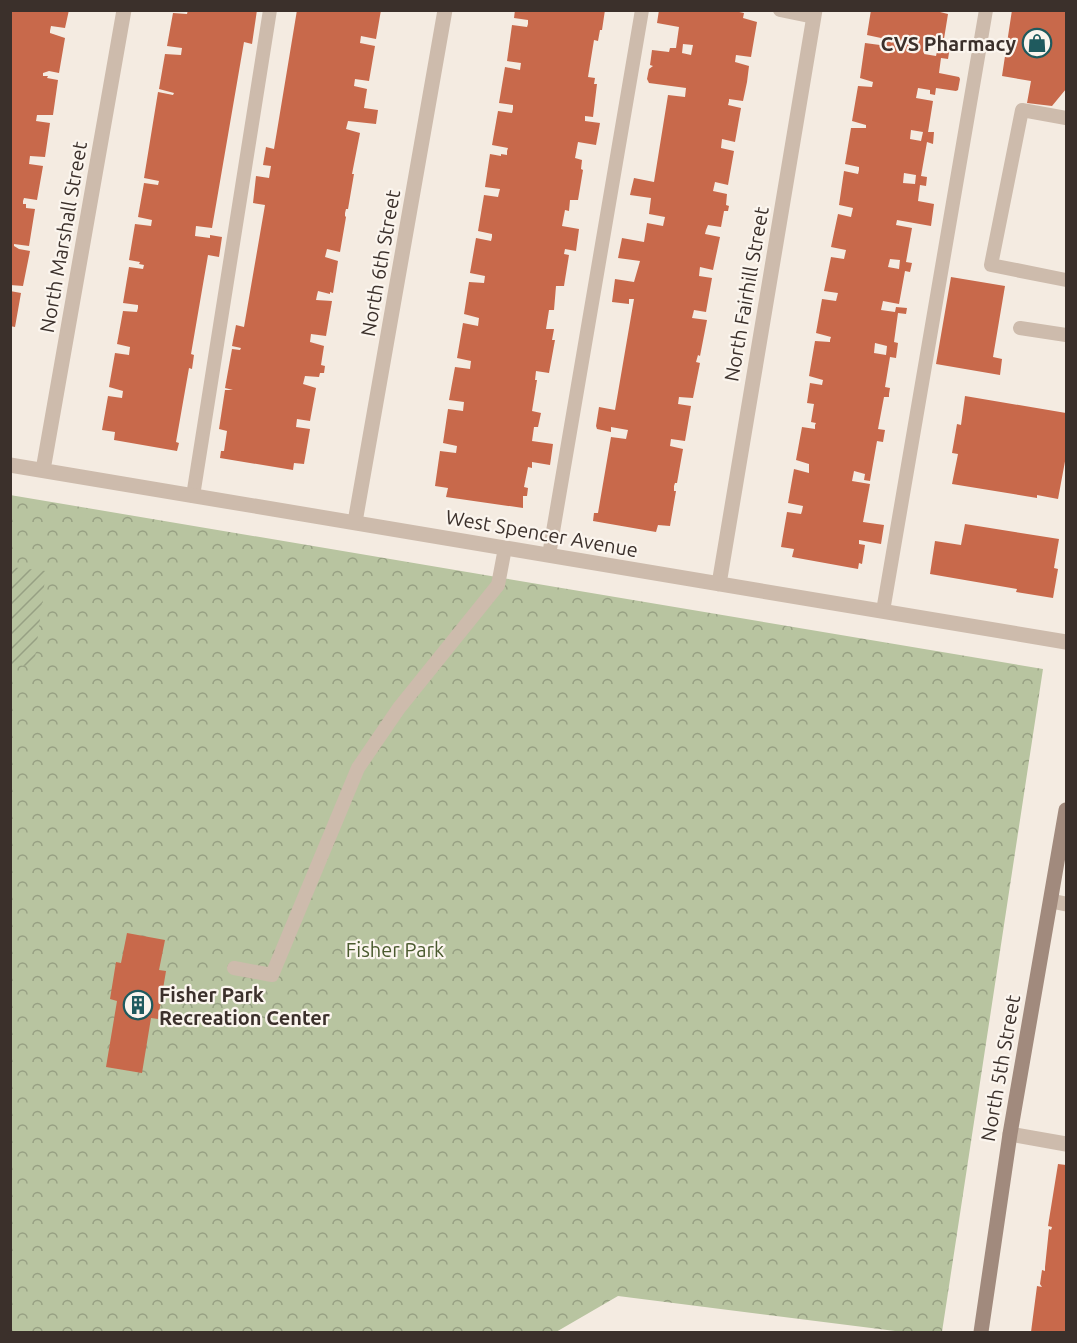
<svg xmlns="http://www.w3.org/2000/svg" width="1077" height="1343" font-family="Ubuntu,sans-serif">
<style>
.forest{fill:url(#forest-crowns)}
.garden{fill:url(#garden-furrows)}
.building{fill:#c8694b;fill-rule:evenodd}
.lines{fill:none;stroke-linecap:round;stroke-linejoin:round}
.lane{stroke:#cdbbac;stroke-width:14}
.street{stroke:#cdbbac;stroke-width:15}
.secondary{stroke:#a18a7d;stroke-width:15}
.labels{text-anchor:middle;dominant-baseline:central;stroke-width:4.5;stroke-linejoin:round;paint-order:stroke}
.poi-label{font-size:20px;font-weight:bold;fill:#3b302b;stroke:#fbf5ee;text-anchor:end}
.street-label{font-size:20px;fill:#3b302b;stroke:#fbf5ee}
.park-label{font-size:20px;fill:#4a5a2e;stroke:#fbf5ee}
</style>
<defs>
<pattern id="forest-crowns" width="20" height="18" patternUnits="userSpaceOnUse" patternTransform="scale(1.5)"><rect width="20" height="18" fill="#b8c4a0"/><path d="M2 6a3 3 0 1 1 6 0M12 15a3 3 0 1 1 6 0" fill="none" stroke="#97a083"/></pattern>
<pattern id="garden-furrows" width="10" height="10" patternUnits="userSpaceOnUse" patternTransform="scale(1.5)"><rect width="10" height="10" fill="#b8c4a0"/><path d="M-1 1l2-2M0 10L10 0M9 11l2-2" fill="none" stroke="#97a083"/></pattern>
</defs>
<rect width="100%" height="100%" fill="#f4ebe1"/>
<path class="forest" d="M 10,495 L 1043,669 L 942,1332 L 903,1332 L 618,1296 L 556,1332 L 11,1332 Z"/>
<path class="garden" d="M 11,567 L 46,571 L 34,667 L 11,664 Z"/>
<path class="building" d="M 10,10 L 69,10 L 65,28 L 51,26 L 50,31 L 50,33 L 65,38 L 59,73 L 49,71 L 43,73 L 43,76 L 48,76 L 47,78 L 58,80 L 53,115 L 37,115 L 36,121 L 50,123 L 45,157 L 30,156 L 29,164 L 43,166 L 37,200 L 24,198 L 23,201 L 23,204 L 26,204 L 26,208 L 35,209 L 29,246 L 14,244 L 14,246 L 19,249 L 30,251 L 23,286 L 10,285 Z
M 188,10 L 257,10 L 252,44 L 244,42 L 212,228 L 196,226 L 195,236 L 210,238 L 210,235 L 222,237 L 219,257 L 208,255 L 191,354 L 194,355 L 192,369 L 189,368 L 176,442 L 179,443 L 177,451 L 114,440 L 115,432 L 102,430 L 108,396 L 122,398 L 123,391 L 109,387 L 115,353 L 129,355 L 130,347 L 117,344 L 123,311 L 137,312 L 138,308 L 138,305 L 123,303 L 129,267 L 143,269 L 144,265 L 139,264 L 140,262 L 129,260 L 135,224 L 151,226 L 152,220 L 138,217 L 144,183 L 158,185 L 159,181 L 144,178 L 158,92 L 173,95 L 174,93 L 159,89 L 165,54 L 181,55 L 182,48 L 167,46 L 173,13 L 187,14 Z
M 297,10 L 381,10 L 376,39 L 361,36 L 360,43 L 375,46 L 369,81 L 355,79 L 354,86 L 367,89 L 364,108 L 378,110 L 376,124 L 348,121 L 346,129 L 360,133 L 352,174 L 354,174 L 348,209 L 346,209 L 345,213 L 345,216 L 346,217 L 340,252 L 327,249 L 325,257 L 338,261 L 333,293 L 330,292 L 330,294 L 318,291 L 317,295 L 316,300 L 332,301 L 326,336 L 311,334 L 310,342 L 324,346 L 321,365 L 325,366 L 324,373 L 320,373 L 319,377 L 305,376 L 303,384 L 316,388 L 310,421 L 297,419 L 296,427 L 310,429 L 304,464 L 294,463 L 293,470 L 220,458 L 221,451 L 224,451 L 227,431 L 219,429 L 225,390 L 233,390 L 225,388 L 232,349 L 240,350 L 241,348 L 232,346 L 236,325 L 244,327 L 265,205 L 253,203 L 256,176 L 269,178 L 271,166 L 263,165 L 266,147 L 274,149 Z
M 515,10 L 605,10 L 602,30 L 600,30 L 598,41 L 594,40 L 588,77 L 595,78 L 594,84 L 597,84 L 593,117 L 585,116 L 585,121 L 600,123 L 596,145 L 578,142 L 575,158 L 582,160 L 581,169 L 583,170 L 578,200 L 570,200 L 569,211 L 565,210 L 562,226 L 579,229 L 576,251 L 565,249 L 564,254 L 569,255 L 564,286 L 556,286 L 554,310 L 549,310 L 546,329 L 554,329 L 552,340 L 555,340 L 549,373 L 536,371 L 535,380 L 537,380 L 532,411 L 541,413 L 538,427 L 534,427 L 532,441 L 553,444 L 550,465 L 532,462 L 532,468 L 528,467 L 524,487 L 528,488 L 527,496 L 523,496 L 523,508 L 446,497 L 448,488 L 435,486 L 440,451 L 456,453 L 457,446 L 443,443 L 448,409 L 463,411 L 464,402 L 449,400 L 455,367 L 470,369 L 471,361 L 457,358 L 463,323 L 478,326 L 479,318 L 464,314 L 469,282 L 484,283 L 485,276 L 470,273 L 476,238 L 491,241 L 492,237 L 492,234 L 478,231 L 484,195 L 498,197 L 500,189 L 485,187 L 490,154 L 501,156 L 501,154 L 507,155 L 507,151 L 508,148 L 492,145 L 498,111 L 512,113 L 513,109 L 513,105 L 499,103 L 505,67 L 520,70 L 521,63 L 507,61 L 512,25 L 527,27 L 528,24 L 528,20 L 514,18 Z
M 659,10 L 730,10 L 744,13 L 743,18 L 757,22 L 751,57 L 736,55 L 735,62 L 749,66 L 747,82 L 743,101 L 729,99 L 729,101 L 728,105 L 741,108 L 735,142 L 722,139 L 721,148 L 734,151 L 728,185 L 715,182 L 713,191 L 727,194 L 726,205 L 729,206 L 728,211 L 724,211 L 721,227 L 708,225 L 706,230 L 705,234 L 720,237 L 713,270 L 700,267 L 699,276 L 712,278 L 706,312 L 694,310 L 692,318 L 707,320 L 700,356 L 698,355 L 696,362 L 700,363 L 693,398 L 679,397 L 678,404 L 691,406 L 685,441 L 671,439 L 670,446 L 683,449 L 677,483 L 675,483 L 674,486 L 674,491 L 676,491 L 670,526 L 658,525 L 656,532 L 593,521 L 594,513 L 598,513 L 611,437 L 626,439 L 628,430 L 611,427 L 611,432 L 597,429 L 596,426 L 599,407 L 615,410 L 634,299 L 629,299 L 629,304 L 612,302 L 615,279 L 634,282 L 640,261 L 618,258 L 622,238 L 644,242 L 647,223 L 663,226 L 665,217 L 649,214 L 651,198 L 630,195 L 634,178 L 654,182 L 668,95 L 685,97 L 686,88 L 649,83 L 647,79 L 649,69 L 653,66 L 650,65 L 652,50 L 669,52 L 670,48 L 676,48 L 679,27 L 657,23 ZM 683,44 L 693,45 L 691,55 L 682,53 Z
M 871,10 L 932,10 L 948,14 L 943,45 L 950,47 L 948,59 L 941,58 L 939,73 L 959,77 L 960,79 L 958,90 L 956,91 L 936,88 L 935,95 L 930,94 L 930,90 L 918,88 L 916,98 L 933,101 L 928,132 L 934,132 L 933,144 L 927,142 L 921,176 L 927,177 L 926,186 L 920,185 L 918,201 L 934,204 L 931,226 L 897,220 L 896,225 L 912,228 L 906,262 L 912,263 L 910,272 L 905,271 L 899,304 L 883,301 L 881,310 L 895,312 L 896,307 L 907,308 L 906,314 L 898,313 L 894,342 L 898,343 L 896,358 L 890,357 L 885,387 L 890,388 L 889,394 L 889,397 L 884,397 L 878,429 L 885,430 L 883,442 L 877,441 L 870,481 L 864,480 L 865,474 L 854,471 L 852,481 L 870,484 L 863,522 L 884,525 L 881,544 L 859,540 L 859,544 L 865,545 L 862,564 L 859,563 L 858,569 L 792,557 L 794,549 L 781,547 L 787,512 L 801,514 L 802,511 L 803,506 L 788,503 L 794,469 L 809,473 L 809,464 L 796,460 L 802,427 L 815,429 L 815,425 L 816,423 L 811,422 L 814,404 L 807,403 L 810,383 L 822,385 L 823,380 L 809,376 L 815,341 L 830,342 L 830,340 L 831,337 L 816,333 L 822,299 L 836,301 L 838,293 L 824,291 L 831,257 L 844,259 L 846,250 L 831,247 L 838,214 L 851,217 L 853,208 L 839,205 L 844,171 L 858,174 L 859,170 L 859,167 L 845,164 L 851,128 L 866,128 L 866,125 L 852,121 L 858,86 L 872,87 L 873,82 L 860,78 L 865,43 L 880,45 L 881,38 L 867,35 ZM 926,45 L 938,47 L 936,56 L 924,54 ZM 911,130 L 923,132 L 921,141 L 910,139 ZM 904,173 L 916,175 L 915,184 L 903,183 ZM 890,259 L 900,260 L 899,269 L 888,267 ZM 875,343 L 887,346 L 886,355 L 874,353 Z
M 1012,10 L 1066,10 L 1066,89 L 1052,106 L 1027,103 L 1031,81 L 1002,76 Z
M 951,277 L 1005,286 L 993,357 L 1002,359 L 1000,375 L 936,364 Z
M 10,291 L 21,293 L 15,327 L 10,326 Z
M 965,396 L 1066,413 L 1066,456 L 1058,499 L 1037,495 L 1037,498 L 952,484 L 958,454 L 952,453 L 957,424 L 961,425 Z
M 965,524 L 1059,539 L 1054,568 L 1058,569 L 1053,598 L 1016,592 L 1017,589 L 930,574 L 935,541 L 961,545 Z
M 127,933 L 165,940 L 159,970 L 166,971 L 158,1019 L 151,1018 L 142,1073 L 106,1067 L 117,1001 L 110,999 L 116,962 L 121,963 Z
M 1058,1164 L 1066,1165 L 1066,1332 L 1031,1332 L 1037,1286 L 1042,1287 L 1040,1284 L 1042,1270 L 1045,1271 L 1045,1267 L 1049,1229 L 1051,1230 L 1052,1227 L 1048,1226 Z"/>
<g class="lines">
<path class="lane" d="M 780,10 L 814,17
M 1066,118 L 1022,110 L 991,265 L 1066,280
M 1020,328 L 1066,335
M 193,496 L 270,10
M 549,555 L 642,10
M 883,611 L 986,10
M 234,968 L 272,975 L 358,768 L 399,708 L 498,585 L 505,548"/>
<path class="street" d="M 10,465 L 1066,642
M 43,470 L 124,10
M 355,522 L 445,10
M 719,584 L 815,10
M 1051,901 L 1066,904
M 1010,1134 L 1066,1144"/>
<path class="secondary" d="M 981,1332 L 1010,1134 L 1066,810"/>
</g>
<defs>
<g id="shop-ring" transform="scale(1.5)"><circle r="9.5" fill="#fbf5ee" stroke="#1f5a5e" stroke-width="1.5"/><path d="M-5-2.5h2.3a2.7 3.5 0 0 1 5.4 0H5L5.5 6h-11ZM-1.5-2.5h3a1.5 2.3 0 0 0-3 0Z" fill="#1f5a5e"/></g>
<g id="building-ring" transform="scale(1.5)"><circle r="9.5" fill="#fbf5ee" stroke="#1f5a5e" stroke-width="1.5"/><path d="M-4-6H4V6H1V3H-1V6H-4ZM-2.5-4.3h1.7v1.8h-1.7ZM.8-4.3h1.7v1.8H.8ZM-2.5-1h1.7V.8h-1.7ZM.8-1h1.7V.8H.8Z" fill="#1f5a5e"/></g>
</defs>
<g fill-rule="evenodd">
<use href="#shop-ring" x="1037" y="43"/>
<use href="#building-ring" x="138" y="1005"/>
</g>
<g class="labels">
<g class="poi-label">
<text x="1016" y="43">CVS Pharmacy</text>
<text x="159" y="994" text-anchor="start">Fisher Park<tspan x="159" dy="23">Recreation Center</tspan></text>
</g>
<g class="street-label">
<text transform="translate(63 237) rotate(-80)">North Marshall Street</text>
<text transform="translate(380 263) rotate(-80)">North 6th Street</text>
<text transform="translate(746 294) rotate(-80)">North Fairhill Street</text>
<text transform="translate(542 533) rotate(10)">West Spencer Avenue</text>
<text transform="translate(1000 1068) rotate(-80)">North 5th Street</text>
</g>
<g class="park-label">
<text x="395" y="949">Fisher Park</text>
</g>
</g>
<rect width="1077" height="1343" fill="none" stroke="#3b302b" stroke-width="24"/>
</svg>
